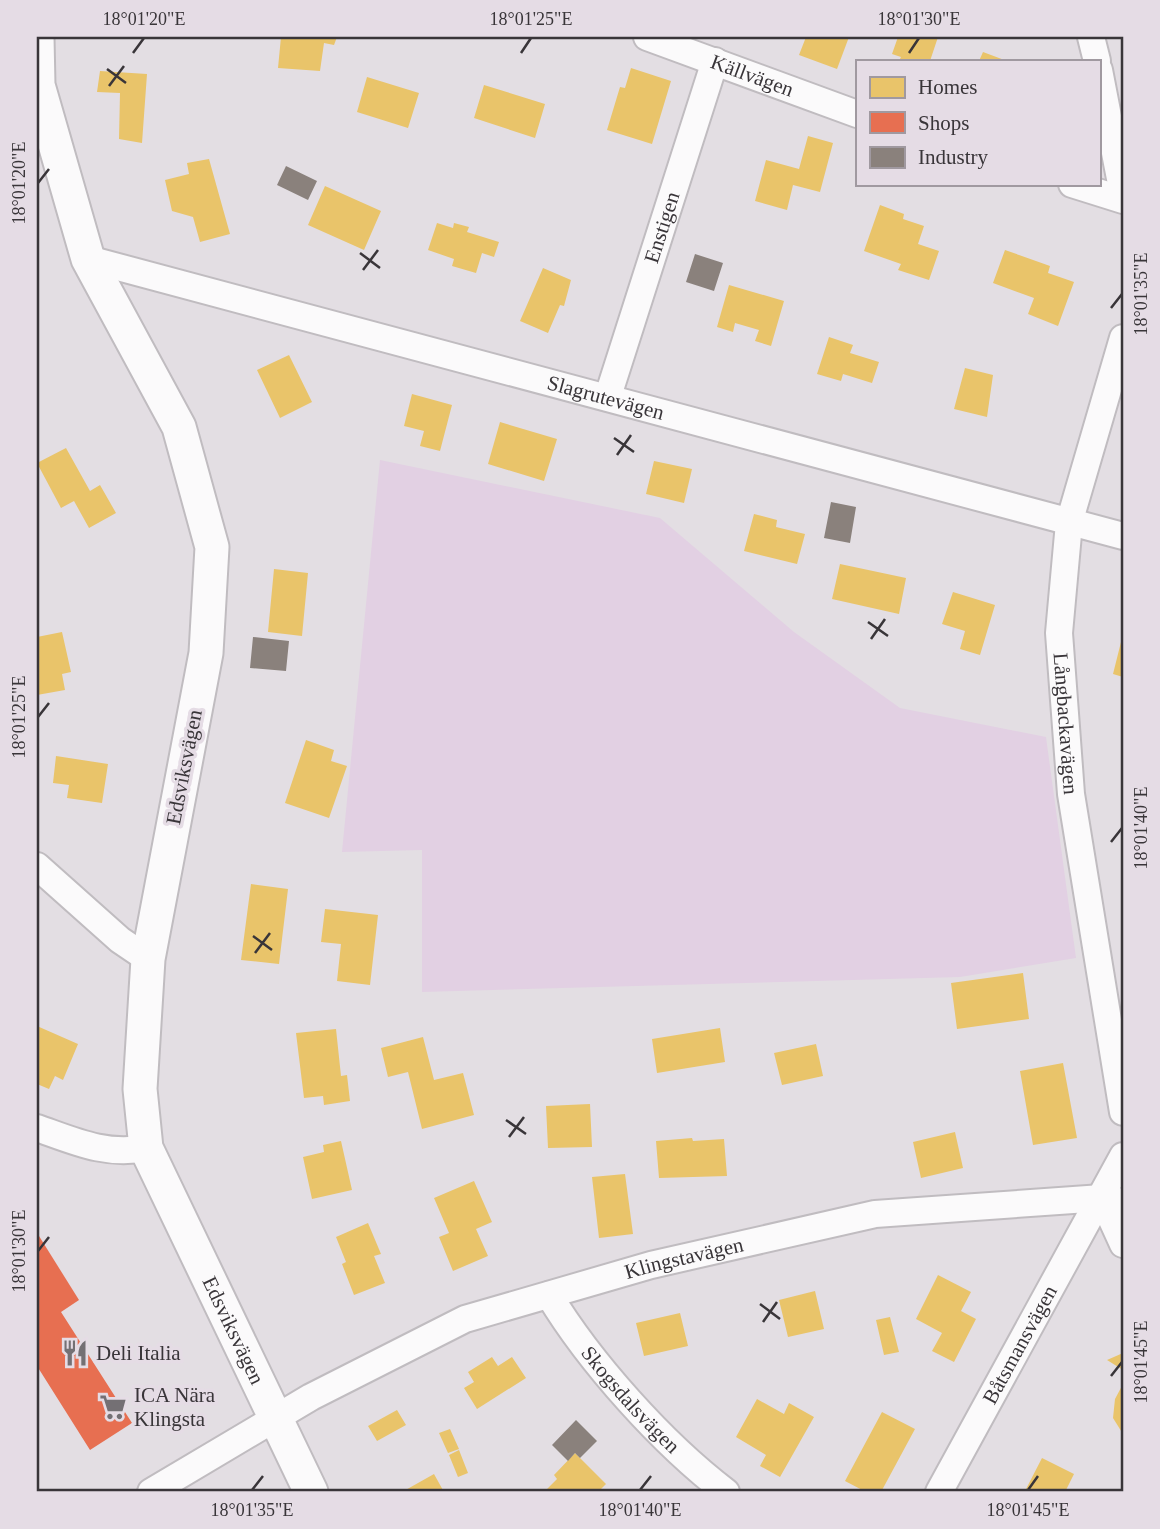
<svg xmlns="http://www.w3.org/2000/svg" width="1160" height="1529" font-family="Georgia,serif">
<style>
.green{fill:#e2d0e3}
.homes{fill:#e9c46a}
.shops{fill:#e76f51}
.industry{fill:#8a817c}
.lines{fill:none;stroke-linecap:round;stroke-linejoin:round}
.minor-casing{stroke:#c0bcc0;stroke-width:30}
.tertiary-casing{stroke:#c0bcc0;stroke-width:37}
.minor{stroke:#fbfafb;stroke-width:26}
.tertiary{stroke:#fbfafb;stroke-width:33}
.ticks{fill:none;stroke:#393539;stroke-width:2.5}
.labels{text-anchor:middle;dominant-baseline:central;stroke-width:7;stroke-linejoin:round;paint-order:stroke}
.street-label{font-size:21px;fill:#393539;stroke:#e5dce5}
.poi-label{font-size:21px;fill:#393539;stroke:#e5dce5;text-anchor:start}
.neatline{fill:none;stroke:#393539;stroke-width:2.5}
.ticks-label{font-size:18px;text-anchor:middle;fill:#393539}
</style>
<rect width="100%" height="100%" fill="#e3dee3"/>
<path class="green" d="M 380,460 L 660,518 L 794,632 L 900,708 L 1046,737 L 1076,958 L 960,977 L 422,992 L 422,850 L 342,852 Z"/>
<path class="homes" d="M 281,37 L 337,37 L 334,45 L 324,43 L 320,71 L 278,68 Z
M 806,37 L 849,37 L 837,69 L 799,55 Z
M 898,37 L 938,37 L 930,61 L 899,61 L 901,57 L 892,54 Z
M 983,52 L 1007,61 L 979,61 Z
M 631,68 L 671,81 L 652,144 L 607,130 L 620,87 L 625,88 Z
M 100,71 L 147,74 L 142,143 L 119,139 L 120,93 L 97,92 Z
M 367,77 L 419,93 L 408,128 L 357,112 Z
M 484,85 L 545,104 L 535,138 L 474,118 Z
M 808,136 L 833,143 L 820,192 L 793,185 L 787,210 L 755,201 L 766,160 L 799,169 Z
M 209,159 L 230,234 L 200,242 L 193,217 L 172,211 L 165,180 L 189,174 L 187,163 Z
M 325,186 L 381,211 L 364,250 L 308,225 Z
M 880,205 L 904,214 L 903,219 L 924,226 L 918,244 L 939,251 L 929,280 L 898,270 L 901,264 L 864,251 Z
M 437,223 L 453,228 L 454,223 L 469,227 L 467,232 L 499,242 L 494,257 L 482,253 L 476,273 L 452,266 L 454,259 L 428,250 Z
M 1005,250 L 1050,266 L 1048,273 L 1074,282 L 1058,326 L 1028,314 L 1034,298 L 993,283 Z
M 543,268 L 571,280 L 564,306 L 560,305 L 548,333 L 520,321 Z
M 729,285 L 784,301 L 771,346 L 755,341 L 759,330 L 735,323 L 733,332 L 717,327 Z
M 829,337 L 853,345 L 850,353 L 879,362 L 872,383 L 843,374 L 841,381 L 817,374 Z
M 289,355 L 312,402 L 280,418 L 257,370 Z
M 965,368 L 993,375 L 987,417 L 954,409 Z
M 412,394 L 452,405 L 440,451 L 420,446 L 424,431 L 404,426 Z
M 500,422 L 557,439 L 544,481 L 488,464 Z
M 66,448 L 90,491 L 100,485 L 116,513 L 89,528 L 74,501 L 61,508 L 37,463 Z
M 654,461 L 692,469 L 684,503 L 646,494 Z
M 754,514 L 777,520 L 776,527 L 805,534 L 797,564 L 744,551 Z
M 840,564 L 906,578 L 899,614 L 832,599 Z
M 274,569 L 308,573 L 302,636 L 268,632 Z
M 953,592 L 995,605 L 980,655 L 960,649 L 965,631 L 942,624 Z
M 62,632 L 71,672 L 62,674 L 65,690 L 37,695 L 37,637 Z
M 1122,638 L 1123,638 L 1123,677 L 1113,674 Z
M 306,740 L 334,750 L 331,761 L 347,766 L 329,818 L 285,803 Z
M 56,756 L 108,764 L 102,803 L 67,798 L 69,785 L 53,783 Z
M 251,884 L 288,889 L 279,964 L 241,960 Z
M 325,909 L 378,915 L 370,985 L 337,981 L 341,944 L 321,942 Z
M 1023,973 L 1029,1019 L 957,1029 L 951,983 Z
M 37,1026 L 78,1044 L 63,1080 L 55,1076 L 49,1089 L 37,1084 Z
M 720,1028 L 725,1062 L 657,1073 L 652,1039 Z
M 336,1029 L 341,1076 L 347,1075 L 350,1101 L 324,1105 L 323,1096 L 304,1098 L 296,1033 Z
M 423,1037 L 434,1080 L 463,1073 L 474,1115 L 422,1129 L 408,1072 L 388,1077 L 381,1048 Z
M 816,1044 L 823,1076 L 782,1085 L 774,1053 Z
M 1063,1063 L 1077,1138 L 1033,1145 L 1020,1071 Z
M 590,1104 L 592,1147 L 548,1148 L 546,1106 Z
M 955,1132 L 963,1168 L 921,1178 L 913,1142 Z
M 692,1138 L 693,1141 L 724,1139 L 727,1176 L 659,1178 L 656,1141 Z
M 341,1141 L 352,1190 L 312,1199 L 303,1157 L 324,1152 L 323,1145 Z
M 625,1174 L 633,1234 L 599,1238 L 592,1177 Z
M 474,1181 L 492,1222 L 476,1229 L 488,1256 L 453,1271 L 439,1237 L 449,1233 L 434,1198 Z
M 368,1223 L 381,1254 L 374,1256 L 385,1283 L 354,1295 L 342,1264 L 346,1262 L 336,1237 Z
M 938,1275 L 971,1292 L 961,1311 L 976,1319 L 954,1362 L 932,1351 L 942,1333 L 916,1319 Z
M 815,1291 L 824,1329 L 788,1337 L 779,1300 Z
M 680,1313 L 688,1346 L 644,1356 L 636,1323 Z
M 890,1317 L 899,1352 L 884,1355 L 876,1320 Z
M 1123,1353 L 1123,1370 L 1107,1360 Z
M 492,1357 L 498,1366 L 512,1357 L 526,1378 L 477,1409 L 464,1388 L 474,1382 L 468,1372 Z
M 1123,1384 L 1123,1434 L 1113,1418 L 1115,1399 Z
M 757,1399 L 784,1414 L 789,1403 L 814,1417 L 780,1477 L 760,1466 L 766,1455 L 736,1437 Z
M 397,1410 L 406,1425 L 377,1441 L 368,1426 Z
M 882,1412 L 915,1429 L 881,1492 L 866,1492 L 845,1481 Z
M 450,1429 L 459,1449 L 448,1453 L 439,1433 Z
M 459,1450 L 468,1473 L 458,1477 L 449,1455 Z
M 575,1453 L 606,1484 L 598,1492 L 571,1492 L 568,1489 L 565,1492 L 548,1492 L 546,1490 L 557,1479 L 554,1475 Z
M 1042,1458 L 1074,1474 L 1065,1492 L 1025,1491 Z
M 434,1474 L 444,1492 L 402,1492 Z"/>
<path class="shops" d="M 39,1236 L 79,1300 L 61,1312 L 132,1423 L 90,1450 L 37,1366 Z"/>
<path class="industry" d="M 286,166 L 317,181 L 308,200 L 277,185 Z
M 695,254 L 723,263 L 714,291 L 686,282 Z
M 831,502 L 856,507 L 850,543 L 824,538 Z
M 253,637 L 289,641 L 286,671 L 250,668 Z
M 576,1420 L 597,1441 L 580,1458 L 575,1453 L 568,1461 L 552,1445 Z"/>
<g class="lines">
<g class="minor-casing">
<g id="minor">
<path id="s1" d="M 647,37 L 857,114"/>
<path d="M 1091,37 L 1097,61"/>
<path d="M 1099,70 L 1123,194"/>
<path d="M 1072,184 L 1123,200"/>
<path id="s2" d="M 88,259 L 1123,536"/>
<path id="s3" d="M 1123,338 L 1069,523 L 1059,633 L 1071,794 L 1123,1112"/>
<path id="s4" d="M 608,396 L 715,61"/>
<path d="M 37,866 L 120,940 L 148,959"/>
<path d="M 37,1128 C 74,1141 106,1156 146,1148"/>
<path d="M 1102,1198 L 1123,1244"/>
<path id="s5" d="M 549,1295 C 590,1363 663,1444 726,1492"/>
<path id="s6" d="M 151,1492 L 311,1397 L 465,1319 L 651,1265 L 875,1214 L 1102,1198 L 1123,1202"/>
<path id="s7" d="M 939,1492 L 1123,1156"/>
</g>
</g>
<g class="tertiary-casing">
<g id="tertiary">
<path id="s8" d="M 37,37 L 38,85 L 88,259 L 179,427 L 212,547 L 206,653 L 148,959 L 140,1089 L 146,1148 L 311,1492"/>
</g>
</g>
<use href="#minor" class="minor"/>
<use href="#tertiary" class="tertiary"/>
</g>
<path class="ticks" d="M 133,53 L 144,38M 521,53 L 531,38M 909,53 L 919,38M 107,69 L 126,83M 109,86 L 124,66M 38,183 L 49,169M 360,253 L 380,268M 363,270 L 378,250M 1111,308 L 1122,294M 614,438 L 634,452M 617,455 L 631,435M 868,622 L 888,636M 871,639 L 885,619M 38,717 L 49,703M 1111,842 L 1122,828M 253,936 L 272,950M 255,953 L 270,933M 506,1120 L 526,1134M 509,1137 L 524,1117M 38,1251 L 49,1237M 760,1304 L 780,1319M 763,1322 L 777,1302M 1111,1376 L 1122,1362M 252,1490 L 263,1476M 640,1490 L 651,1476M 1028,1490 L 1038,1476"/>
<defs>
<g id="restaurant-bare" transform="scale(2.1)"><path d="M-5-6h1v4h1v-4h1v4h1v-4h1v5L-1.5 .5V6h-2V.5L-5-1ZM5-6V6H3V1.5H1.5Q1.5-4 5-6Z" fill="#747074" stroke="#e5dce5" stroke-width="2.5" paint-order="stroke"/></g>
<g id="supermarket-bare" transform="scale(2.1)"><path d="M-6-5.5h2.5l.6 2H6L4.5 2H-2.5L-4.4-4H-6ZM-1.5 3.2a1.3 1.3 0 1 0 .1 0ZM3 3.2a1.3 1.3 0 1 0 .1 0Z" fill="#747074" stroke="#e5dce5" stroke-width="2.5" paint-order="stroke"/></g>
</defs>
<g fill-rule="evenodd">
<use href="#restaurant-bare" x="75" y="1353"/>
<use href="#supermarket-bare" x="113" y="1407"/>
</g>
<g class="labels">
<g class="street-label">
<text stroke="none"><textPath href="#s1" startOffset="112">Källvägen</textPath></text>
<text stroke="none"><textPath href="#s4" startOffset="177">Enstigen</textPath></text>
<text stroke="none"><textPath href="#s2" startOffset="536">Slagrutevägen</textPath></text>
<text stroke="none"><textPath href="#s3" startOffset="394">Långbackavägen</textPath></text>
<text transform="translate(184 767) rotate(-79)">Edsviksvägen</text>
<text stroke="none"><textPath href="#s6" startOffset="586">Klingstavägen</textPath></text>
<text stroke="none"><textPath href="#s8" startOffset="1354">Edsviksvägen</textPath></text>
<text stroke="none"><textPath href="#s7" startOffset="168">Båtsmansvägen</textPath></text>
<text stroke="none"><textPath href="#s5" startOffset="133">Skogsdalsvägen</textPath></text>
</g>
<g class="poi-label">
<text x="96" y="1353">Deli Italia</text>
<text x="134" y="1395">ICA Nära<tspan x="134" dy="24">Klingsta</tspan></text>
</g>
</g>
<rect width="1160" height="1529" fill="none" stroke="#e5dce5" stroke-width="77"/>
<rect x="856" y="60" width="245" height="126" fill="#e5dce5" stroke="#a099a0" stroke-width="2"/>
<rect x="870" y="77" width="35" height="21" fill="#e9c46a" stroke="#a099a0" stroke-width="2"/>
<text x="918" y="94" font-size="21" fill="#393539">Homes</text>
<rect x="870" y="112" width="35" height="21" fill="#e76f51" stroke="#a099a0" stroke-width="2"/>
<text x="918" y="130" font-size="21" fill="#393539">Shops</text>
<rect x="870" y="147" width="35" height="21" fill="#8a817c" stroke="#a099a0" stroke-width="2"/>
<text x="918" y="164" font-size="21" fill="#393539">Industry</text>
<rect x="38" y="38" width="1084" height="1452" class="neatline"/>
<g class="ticks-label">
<text x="144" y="25">18°01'20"E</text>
<text x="531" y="25">18°01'25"E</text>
<text x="919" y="25">18°01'30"E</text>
<text transform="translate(19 183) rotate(-90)" y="6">18°01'20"E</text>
<text transform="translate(1141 294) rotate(-90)" y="6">18°01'35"E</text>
<text transform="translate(19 717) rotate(-90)" y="6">18°01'25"E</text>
<text transform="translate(1141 828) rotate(-90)" y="6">18°01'40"E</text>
<text transform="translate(19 1251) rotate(-90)" y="6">18°01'30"E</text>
<text transform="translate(1141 1362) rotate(-90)" y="6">18°01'45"E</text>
<text x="252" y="1516">18°01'35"E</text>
<text x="640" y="1516">18°01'40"E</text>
<text x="1028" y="1516">18°01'45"E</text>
</g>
</svg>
